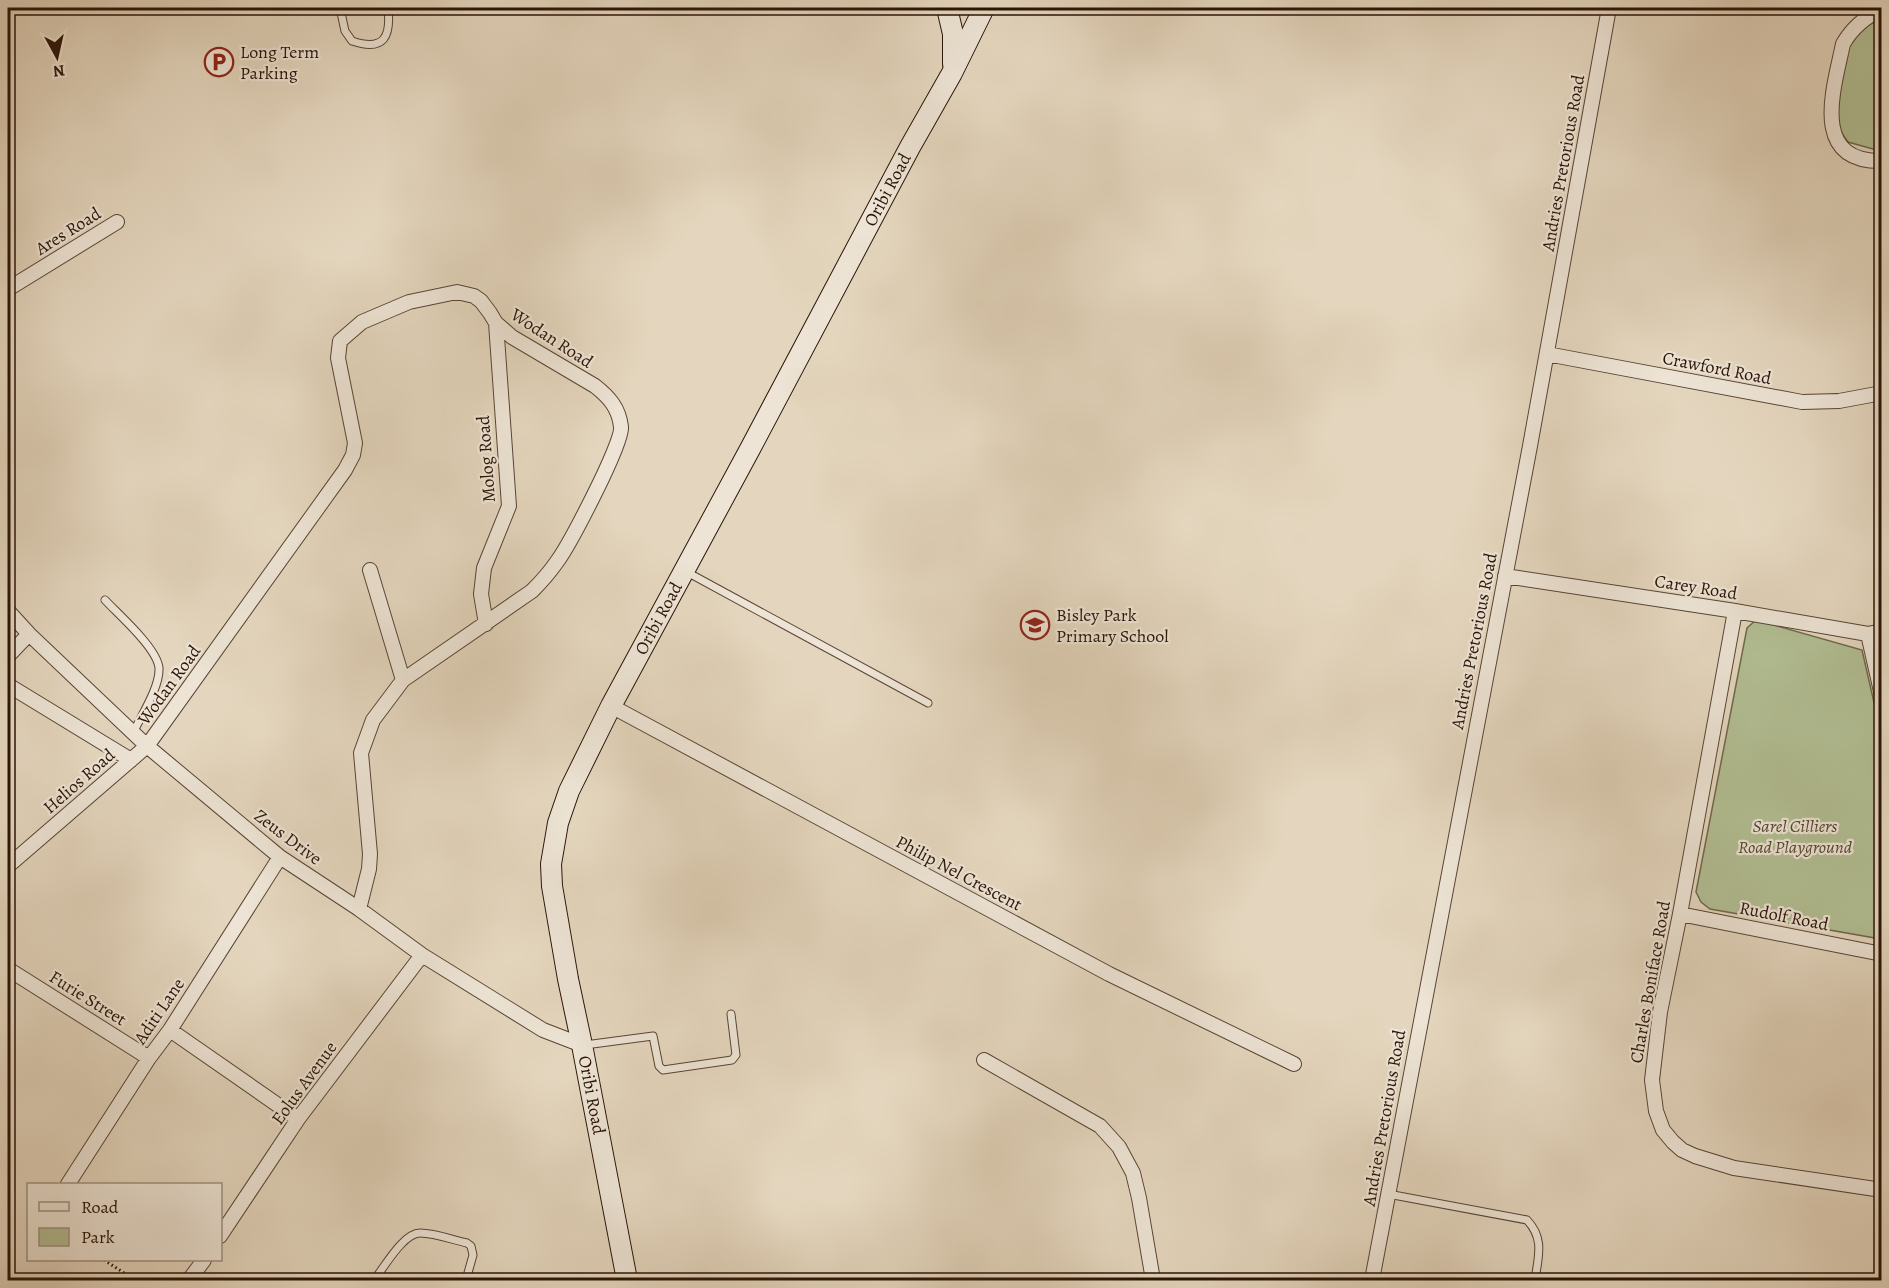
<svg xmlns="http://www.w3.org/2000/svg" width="1889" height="1288" font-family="Alegreya,serif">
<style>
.green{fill:#b2be93;stroke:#6e694d;stroke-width:1.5}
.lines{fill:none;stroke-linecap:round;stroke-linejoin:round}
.lane-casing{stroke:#584435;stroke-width:9}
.street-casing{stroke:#584435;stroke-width:16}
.secondary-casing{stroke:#2a1407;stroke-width:22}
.path{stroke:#2a1407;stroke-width:3;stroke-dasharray:1.5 3;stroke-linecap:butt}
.lane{stroke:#ede4d5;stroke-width:7}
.street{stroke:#ede4d5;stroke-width:14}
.secondary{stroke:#ede4d5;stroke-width:20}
.labels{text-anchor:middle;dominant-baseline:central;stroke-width:4.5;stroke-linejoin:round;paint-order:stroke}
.poi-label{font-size:18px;fill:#2a1407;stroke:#ede4d5;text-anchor:start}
.street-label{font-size:18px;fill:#2a1407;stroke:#ede4d5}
.park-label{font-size:18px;font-style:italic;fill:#534731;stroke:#ede4d5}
</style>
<rect width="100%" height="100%" fill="#e4d6be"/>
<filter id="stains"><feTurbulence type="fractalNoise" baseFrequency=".00333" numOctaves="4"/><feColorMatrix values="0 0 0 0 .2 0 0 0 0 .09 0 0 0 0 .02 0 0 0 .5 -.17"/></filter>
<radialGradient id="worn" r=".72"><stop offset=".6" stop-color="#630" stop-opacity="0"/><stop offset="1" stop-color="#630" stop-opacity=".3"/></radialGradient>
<path class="green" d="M 1881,14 L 1881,150 L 1880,151 L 1848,142 L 1838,128 L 1837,106 L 1850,39 Z
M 1756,620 L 1862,650 L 1881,733 L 1881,939 L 1710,909 L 1701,902 L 1696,892 L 1747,628 Z"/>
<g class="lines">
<g class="lane-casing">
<path id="lane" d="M 340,8 L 345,31 L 352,41 C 385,52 391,36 388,8
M 685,571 L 928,703
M 105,600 C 119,615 157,648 159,668 C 160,687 141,716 133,733
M 585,1045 L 653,1036 L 659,1066 L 663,1070 L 732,1060 L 736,1055 L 731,1014
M 1388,1194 L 1527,1220 C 1545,1239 1538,1257 1535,1280
M 374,1280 C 384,1268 403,1233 420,1233 C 435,1233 453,1240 467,1243 L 471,1246 L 473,1255 L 466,1280"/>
</g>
<g class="street-casing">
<path id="street" d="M 1882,9 C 1865,17 1852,28 1843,44 C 1834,88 1809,162 1882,161
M 8,289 L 117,222
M 1547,354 L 1802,402 L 1839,401 L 1882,393
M 1505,576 L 1735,611 L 1868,634 L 1882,631
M 8,611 L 29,634 L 147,746 L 280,857 L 359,909 L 422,955 L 543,1030 L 582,1045
M 1735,611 L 1680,914 L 1660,1012 L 1652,1080 L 1656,1111 L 1663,1130 L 1673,1142 L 1682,1150 L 1695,1156 L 1734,1168 L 1882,1190
M 486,624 L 481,594 L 484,568 L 509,506 L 496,323
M 1868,634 L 1882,696
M 8,656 L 29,634
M 8,685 L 131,760
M 611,706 L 1109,974 L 1294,1064
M 8,866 L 147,746 L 345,470 L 353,455 L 355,443 L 338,358 L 340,341 L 362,322 L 409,302 L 457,292 L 474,296 L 481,301 L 490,313 L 496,323 L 512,337 L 595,386 C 609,397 619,408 621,427 C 623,443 569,546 556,563 C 549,573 541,582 532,591 L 403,680
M 359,909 L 369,869 L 370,854 L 361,753 L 373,720 L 403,680 L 370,570
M 1680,914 L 1882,954
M 8,969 L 149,1058
M 170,1030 L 298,1119
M 984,1060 L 1100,1126 L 1119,1147 L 1133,1173 L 1139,1198 L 1153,1280
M 68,1184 L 149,1058 L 170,1030 L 280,857
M 220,1236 L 298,1119 L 422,955
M 189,1280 L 204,1260
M 1372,1280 L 1530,446 L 1609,8"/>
</g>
<g class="secondary-casing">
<g id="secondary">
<path d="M 947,8 L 953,34 L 953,64"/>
<path id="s1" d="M 627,1280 L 582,1045 L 568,979 L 552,886 L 551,864 L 558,823 L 569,791 L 611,706 L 750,449 L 910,147 L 952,73 L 984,8"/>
</g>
</g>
<path class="path" d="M 104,1260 L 135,1280"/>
<use href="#lane" class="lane"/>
<use href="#street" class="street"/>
<use href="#secondary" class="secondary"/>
</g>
<defs>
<g id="parking-ring" transform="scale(1.5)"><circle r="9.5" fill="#ede4d5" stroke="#8f2418" stroke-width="1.5"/><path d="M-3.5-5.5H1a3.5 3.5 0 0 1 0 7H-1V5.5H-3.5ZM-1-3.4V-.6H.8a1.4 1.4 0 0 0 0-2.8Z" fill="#8f2418"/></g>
<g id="school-ring" transform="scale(1.5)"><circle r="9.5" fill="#ede4d5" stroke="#8f2418" stroke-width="1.5"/><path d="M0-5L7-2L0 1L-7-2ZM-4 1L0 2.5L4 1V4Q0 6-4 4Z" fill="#8f2418"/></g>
</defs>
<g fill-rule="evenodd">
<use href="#parking-ring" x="219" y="62"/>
<use href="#school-ring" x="1035" y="625"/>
</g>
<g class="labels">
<g class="poi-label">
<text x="240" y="52">Long Term<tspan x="240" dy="21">Parking</tspan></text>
<text x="1056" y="615">Bisley Park<tspan x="1056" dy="21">Primary School</tspan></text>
</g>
<g class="street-label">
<text transform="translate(1563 163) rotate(-80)">Andries Pretorious Road</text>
<text stroke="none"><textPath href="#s1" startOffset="1179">Oribi Road</textPath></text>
<text transform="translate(68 231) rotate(-32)">Ares Road</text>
<text transform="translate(552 338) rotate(33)">Wodan Road</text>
<text transform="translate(1717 368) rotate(11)">Crawford Road</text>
<text transform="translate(486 459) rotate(-94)">Molog Road</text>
<text transform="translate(1696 587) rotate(9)">Carey Road</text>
<text stroke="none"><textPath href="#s1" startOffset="693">Oribi Road</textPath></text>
<text transform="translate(1474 641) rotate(-79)">Andries Pretorious Road</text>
<text transform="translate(169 685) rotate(-54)">Wodan Road</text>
<text transform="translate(79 781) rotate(-41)">Helios Road</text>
<text transform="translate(288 837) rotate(37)">Zeus Drive</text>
<text transform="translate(959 873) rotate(28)">Philip Nel Crescent</text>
<text transform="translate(1784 916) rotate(11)">Rudolf Road</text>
<text transform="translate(1650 982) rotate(-80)">Charles Boniface Road</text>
<text transform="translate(88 998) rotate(32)">Furie Street</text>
<text transform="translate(159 1011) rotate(-56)">Aditi Lane</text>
<text transform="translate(304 1083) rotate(-54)">Eolus Avenue</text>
<text transform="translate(592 1095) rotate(79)">Oribi Road</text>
<text transform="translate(1384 1118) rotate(-80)">Andries Pretorious Road</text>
</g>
<g class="park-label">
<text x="1795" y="826">Sarel Cilliers<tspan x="1795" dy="21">Road Playground</tspan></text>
</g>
</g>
<rect width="1889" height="1288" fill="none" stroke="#e4d6be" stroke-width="30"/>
<rect x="9" y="9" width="1871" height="1270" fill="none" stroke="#2a1407" stroke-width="3"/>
<rect x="15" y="15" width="1859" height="1258" fill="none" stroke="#2a1407" stroke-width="1.5"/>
<rect x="27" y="1183" width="195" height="78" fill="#ede4d5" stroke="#9f9183" stroke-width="1.5"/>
<rect x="39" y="1202" width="30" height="9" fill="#ede4d5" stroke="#9f9183" stroke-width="1.5"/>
<text x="81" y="1213" font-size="18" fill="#2a1407">Road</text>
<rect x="39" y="1228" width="30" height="18" fill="#b2be93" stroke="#9f9183" stroke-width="1.5"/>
<text x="81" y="1243" font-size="18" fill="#2a1407">Park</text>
<g transform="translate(57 57) rotate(172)" stroke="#ede4d5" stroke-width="4.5" paint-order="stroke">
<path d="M0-4.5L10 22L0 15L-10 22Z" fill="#2a1407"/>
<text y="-9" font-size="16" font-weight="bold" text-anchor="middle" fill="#2a1407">N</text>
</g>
<rect width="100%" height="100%" filter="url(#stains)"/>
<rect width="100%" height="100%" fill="url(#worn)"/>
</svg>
